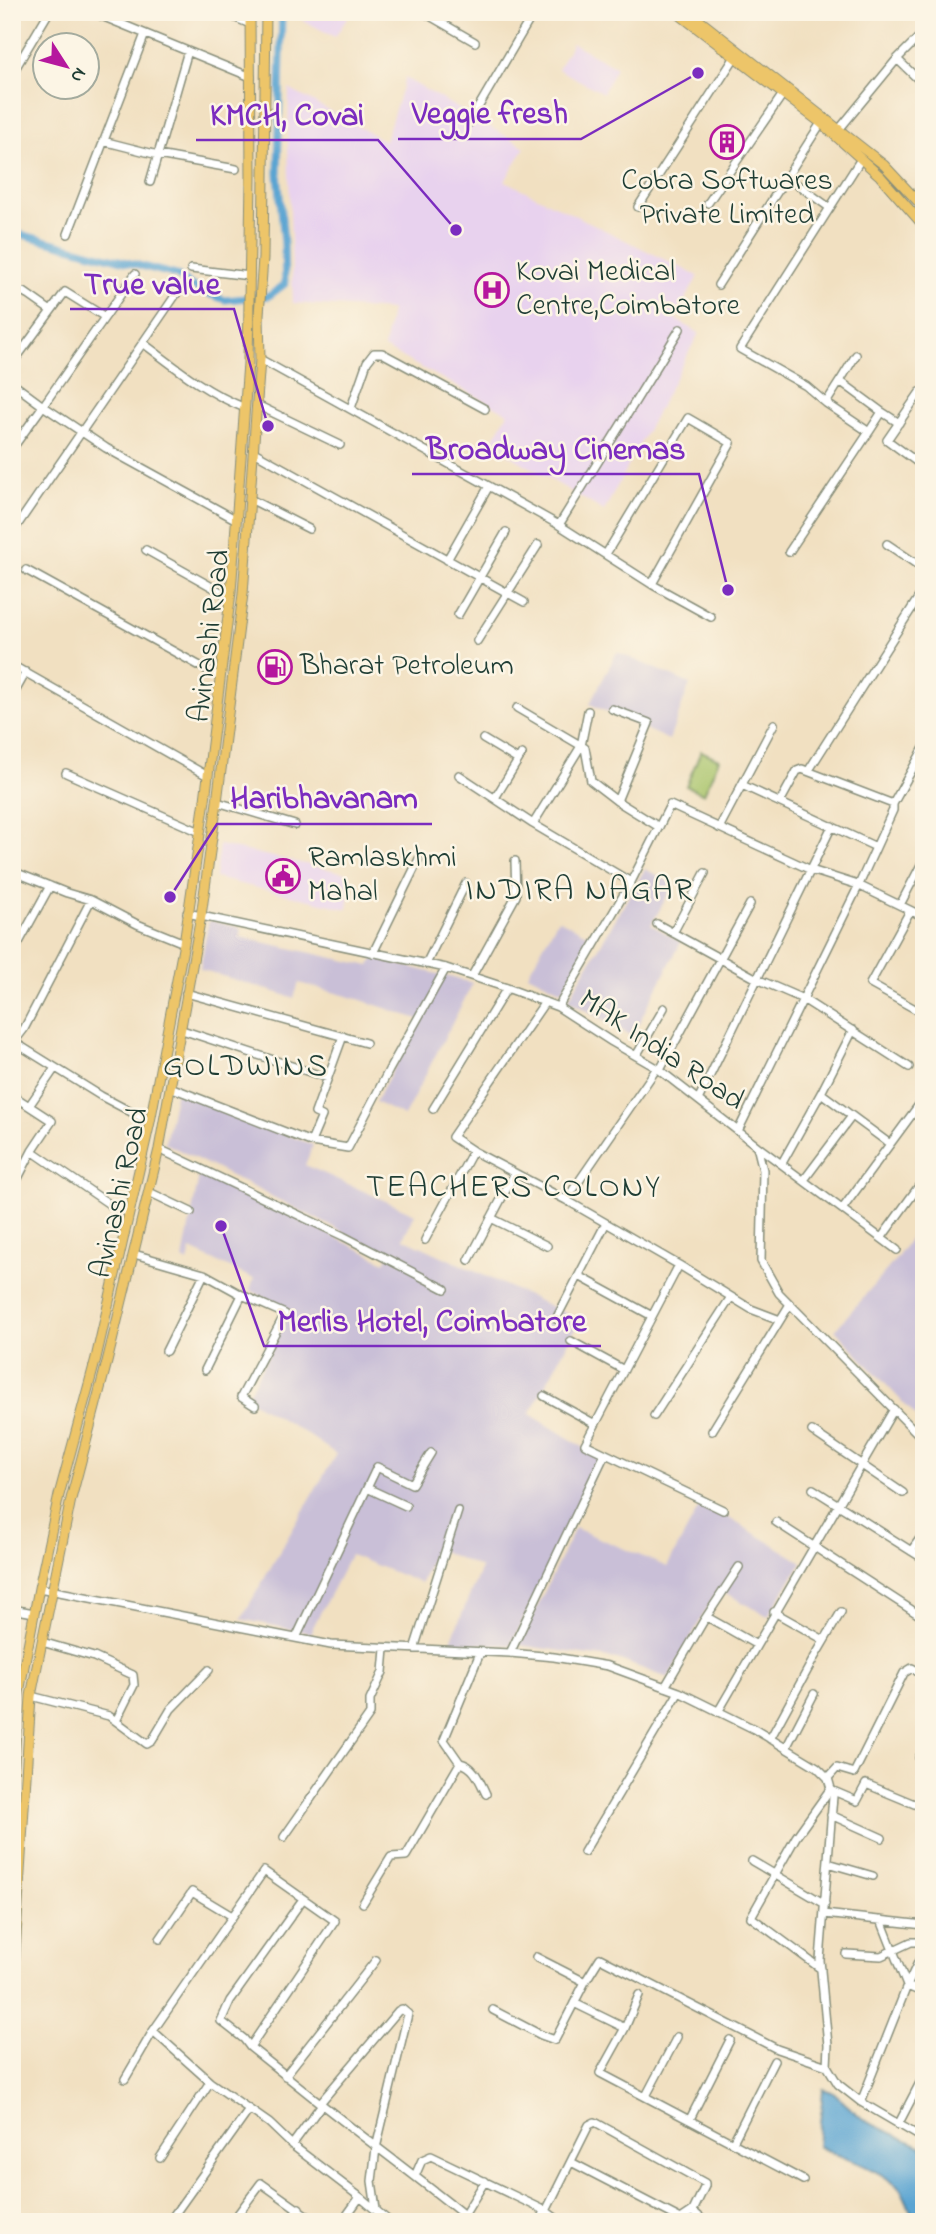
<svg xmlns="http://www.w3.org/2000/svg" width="936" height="2234" font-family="'Indie Flower',sans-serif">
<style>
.built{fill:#e8d2ee}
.industrial{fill:#c9bfd7}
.green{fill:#a9c46a;stroke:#64804f;stroke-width:2}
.water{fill:#5aa4d2;stroke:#3c7083;stroke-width:2}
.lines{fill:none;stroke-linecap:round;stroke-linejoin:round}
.canal{stroke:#5aa4d2;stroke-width:7}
.minor-casing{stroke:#888e7a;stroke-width:10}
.major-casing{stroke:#888e7a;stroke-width:11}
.minor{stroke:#fff;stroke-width:7}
.major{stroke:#edc569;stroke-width:9}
.labels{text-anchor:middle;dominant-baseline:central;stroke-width:5;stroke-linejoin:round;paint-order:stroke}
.poi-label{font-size:30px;fill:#1f3d34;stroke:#fcf5e5;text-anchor:start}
.street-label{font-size:30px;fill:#1f3d34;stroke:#fcf5e5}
.neighbourhood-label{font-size:32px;letter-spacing:2px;fill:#1f3d34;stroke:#fcf5e5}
.leader{fill:none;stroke:#7b2cbf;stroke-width:2.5}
.callout-dot{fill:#7b2cbf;stroke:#fcf5e5;stroke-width:2.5}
.callout-label{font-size:32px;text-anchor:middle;font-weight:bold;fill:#7b2cbf;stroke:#fcf5e5;stroke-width:5;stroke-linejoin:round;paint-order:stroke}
</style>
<rect width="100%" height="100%" fill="#fcf5e5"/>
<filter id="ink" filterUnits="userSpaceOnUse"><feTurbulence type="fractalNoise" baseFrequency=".0143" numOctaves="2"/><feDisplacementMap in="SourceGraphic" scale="14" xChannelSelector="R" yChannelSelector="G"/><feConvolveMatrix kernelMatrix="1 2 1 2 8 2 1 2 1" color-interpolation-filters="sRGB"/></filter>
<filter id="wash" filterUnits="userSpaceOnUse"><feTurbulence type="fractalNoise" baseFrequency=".00686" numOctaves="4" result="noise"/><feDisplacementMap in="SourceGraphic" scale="28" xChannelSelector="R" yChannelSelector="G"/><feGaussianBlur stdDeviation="1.57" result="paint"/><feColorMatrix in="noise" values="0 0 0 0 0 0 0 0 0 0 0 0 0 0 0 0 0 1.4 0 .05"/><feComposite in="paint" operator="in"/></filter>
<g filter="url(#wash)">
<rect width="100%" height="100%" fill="#f1e0c1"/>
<path class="built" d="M 287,12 L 351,12 L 335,37 Z
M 572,43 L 616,67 L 603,93 L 558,69 Z
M 405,78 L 525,147 L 505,181 L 698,276 L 675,319 L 699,333 L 604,511 L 491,444 L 508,413 L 384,348 L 391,310 L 293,303 L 288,145 L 289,89 L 385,141 Z
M 219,845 L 350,874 L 348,909 L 215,878 Z"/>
<path class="industrial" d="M 617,652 L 690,684 L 669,740 L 590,704 Z
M 645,869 L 674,884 L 651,925 L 681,942 L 632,1036 L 568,1000 Z
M 558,919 L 594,938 L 562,991 L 528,974 Z
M 209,920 L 241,928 L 240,937 L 370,966 L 374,958 L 473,983 L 404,1116 L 375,1102 L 421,1020 L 358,999 L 299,983 L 294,998 L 200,969 Z
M 176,1091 L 313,1145 L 305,1165 L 415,1214 L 403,1238 L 580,1320 L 530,1414 L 602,1459 L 511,1645 L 450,1643 L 481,1568 L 435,1548 L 421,1583 L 350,1555 L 310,1633 L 241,1619 L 336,1454 L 302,1431 L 246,1398 L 291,1311 L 250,1290 L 254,1279 L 191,1250 L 188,1262 L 183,1259 L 200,1170 L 385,1262 L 389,1255 L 165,1143 Z
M 924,1215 L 924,1425 L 835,1330 L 897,1258 Z
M 702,1502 L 802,1562 L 768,1616 L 718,1589 L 668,1678 L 617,1659 L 519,1645 L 575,1528 L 667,1567 Z"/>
<path class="green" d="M 701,751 L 719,759 L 704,794 L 686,786 Z"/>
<path class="water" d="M 823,2089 L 832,2092 L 865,2121 L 924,2148 L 924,2219 L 915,2222 C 910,2211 906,2194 898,2187 C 876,2166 844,2160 818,2146 Z"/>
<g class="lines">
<path class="canal" d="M 12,232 L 176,275 L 202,292 L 225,300 L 269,296 L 285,284 L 284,243 L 278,173 L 282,12"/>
</g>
</g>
<g filter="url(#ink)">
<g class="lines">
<g class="minor-casing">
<path id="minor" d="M 92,12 L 251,77
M 222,12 L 250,24
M 423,12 L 475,42
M 897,59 L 924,32
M 12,74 L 49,12
M 469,123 L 534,12
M 837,132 L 897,59 L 924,85
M 103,141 L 158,155 L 236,169
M 787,177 L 830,208
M 150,182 L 188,51
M 708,203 L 783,94
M 638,207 L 735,57
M 68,234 L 145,34
M 191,269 L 250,276
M 718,285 L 821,123
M 12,293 L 24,292 L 51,311
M 143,343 C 176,368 205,392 245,408
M 856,355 L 840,381 L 882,412
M 260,359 L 559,525 L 653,585 L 711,617
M 12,364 L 65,292 L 105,317
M 12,383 L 43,406 L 135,274
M 924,395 L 920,392 L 887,440 L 917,462 L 924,453
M 826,403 L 840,381
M 257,405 L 340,445
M 351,408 L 367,362 L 374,353 L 382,353 L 485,409
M 869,432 L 882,412 L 899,423
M 12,449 L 43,406 L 106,448 L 235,519
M 254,452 L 524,602
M 250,499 L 309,529
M 559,525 L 680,329
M 12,533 L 177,293
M 887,544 L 924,569
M 146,550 L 230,597
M 789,552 L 869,432 L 826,403 L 806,386 L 740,349 L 861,159
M 606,554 L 688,418 L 731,443 L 652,584
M 447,560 L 489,486
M 26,570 L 220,677
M 458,615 L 506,532
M 477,641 L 538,545
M 12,665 L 206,775
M 12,697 L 26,672
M 517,708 L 585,748 L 591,781 L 617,801 L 659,827
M 612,709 L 649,723 L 617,801
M 483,739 L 518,760
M 809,770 L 924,589
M 66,773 L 200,832
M 459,775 L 533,824 L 631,882
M 742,785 L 876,847
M 495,798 L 522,754
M 217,802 L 295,825
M 780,802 L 797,771 L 802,769 L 893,804
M 533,824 L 581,746 L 588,711
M 719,828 L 774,724
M 12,871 L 67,893 L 91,900 L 137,924 L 184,943
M 91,900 L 24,1029 L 14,1042 L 101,1096 L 150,1122
M 900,905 L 924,859
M 910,911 L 870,984 L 924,1014
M 187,913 L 446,968 L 507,988 L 558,1007 L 612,1042 L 657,1068 L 757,1146 L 763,1170 L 761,1261 L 779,1293 L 924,1440
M 657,924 L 757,979 L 803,999 L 909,1067
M 673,933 L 705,873
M 373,953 L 419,859
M 12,955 L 50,886
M 426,964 L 466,883
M 472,976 L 516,896 L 515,861
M 186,993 L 366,1043
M 545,1002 L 452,1137 L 473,1151 L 566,1200 L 679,1265 L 585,1444 L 723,1510
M 558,1007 L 631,882 L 670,805 L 811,870 L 858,885 L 924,917
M 182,1030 L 328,1078
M 636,1056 L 664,1008
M 660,1070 L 750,904
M 170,1087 L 311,1142 L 348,1148 L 389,1070 L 446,968
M 821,1093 L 890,1144
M 12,1095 L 29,1106 L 55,1068
M 698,1100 L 832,826
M 29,1106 L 52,1121 L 32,1151
M 433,1109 L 507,988
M 738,1131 L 857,889 L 893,810 L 893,804 L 924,748
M 311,1142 L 322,1116 L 315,1113 L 343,1036
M 757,1146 L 897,1250
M 159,1149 L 343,1236 L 445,1289
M 782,1163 L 821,1093 L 853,1030
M 12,1165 L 21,1172
M 804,1180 L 852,1116
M 12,1190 L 32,1151 L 112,1206 L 129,1213
M 149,1192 L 191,1212
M 566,1200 L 657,1068
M 843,1208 L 924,1098
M 491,1218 L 547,1246
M 882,1237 L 924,1179
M 425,1240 L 473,1151
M 134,1254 L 204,1274 L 242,1295 L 285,1314 L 241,1397 L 255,1406
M 469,1260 L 515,1173
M 679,1265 L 751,1309 L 780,1320
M 579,1276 L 652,1316
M 556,1319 L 606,1223
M 571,1341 L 624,1370
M 166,1351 L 204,1274
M 205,1370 L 242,1295
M 544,1396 L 595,1424
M 654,1416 L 731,1297
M 712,1431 L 790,1304
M 812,1431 L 903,1493
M 367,1488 L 406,1506
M 813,1489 L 924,1559
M 776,1522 L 924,1618
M 911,1551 L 924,1533
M 39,1588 L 331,1645 L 510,1653 L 554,1657 L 608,1666 L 679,1692 L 754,1729 L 817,1767 L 828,1778 L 833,1796 L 820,1960 L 828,2045 L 827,2066 L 838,2084 L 861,2102 L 924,2139
M 12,1609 L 34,1613
M 774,1612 L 824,1640
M 707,1617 L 755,1644
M 296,1638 L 377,1467 L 412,1484 L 431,1453
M 42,1642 L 94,1657 L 133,1675 L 134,1685 L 116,1721
M 414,1649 L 458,1511
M 480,1653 L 444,1740 L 460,1763 C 475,1766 480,1782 486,1794
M 510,1653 L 605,1454
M 665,1687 L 703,1622 L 739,1567
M 31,1696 L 109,1716 L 147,1744 L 152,1741 L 171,1709 L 209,1670
M 718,1712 L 894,1409
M 770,1739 L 814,1658 L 841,1612
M 786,1748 L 814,1694
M 919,1758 L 924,1748
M 828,1778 L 837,1768 L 854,1773 L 904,1673 L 912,1668 L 924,1675
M 831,1790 L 857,1801 L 866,1784 L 924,1808
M 831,1815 L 882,1838
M 284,1837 L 370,1714 L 370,1700 L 383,1672 L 385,1649
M 584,1852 L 679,1692
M 752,1861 L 825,1904
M 828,1863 L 873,1876
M 363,1903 L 391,1857 L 406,1856 L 460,1763
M 824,1914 L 924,1925
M 881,1920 L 907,1986 L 924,1993
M 160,1939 L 192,1892 L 232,1916
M 846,1954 L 881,1956 L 911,1942 L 924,1942
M 536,1957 L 585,1982
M 821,1969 L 751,1917 L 796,1837 L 831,1788
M 639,1995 L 625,2028 L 600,2073 L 803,2180
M 574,2003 L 625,2028
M 493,2010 L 541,2035 L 555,2040 L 585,1982 L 600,1958 L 777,2049 L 827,2066
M 153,2031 L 264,1871 L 335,1921 L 250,2047 L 320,2103
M 250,2047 L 244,2039 L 221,2021 L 230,2001 L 303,1899
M 285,2076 L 376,1960
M 125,2079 L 153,2031 L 210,2082 L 269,2123 L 292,2145 L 360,2197 L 390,2222
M 646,2096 L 677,2037
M 861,2102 L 907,1986 L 924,1950
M 690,2119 L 730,2040
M 898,2125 L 924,2075
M 733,2142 L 774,2061
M 292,2145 L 322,2104
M 160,2158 L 210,2082
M 415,2176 L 422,2160 L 431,2156 L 546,2211 L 561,2222
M 376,2209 L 372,2181 L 376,2148 L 408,2014 L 402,2009 L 398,2011 L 320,2103 C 368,2141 417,2177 464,2215
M 693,2211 L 705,2222
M 169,2222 L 249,2110
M 232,2222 L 261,2183 L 316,2222
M 289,2222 L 299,2208
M 342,2222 L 360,2197
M 460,2222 L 485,2181
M 539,2222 L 546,2211 L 589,2125 L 595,2122 L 705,2183 L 705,2186 L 693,2211 L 681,2219 L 571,2162"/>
</g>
<g class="major-casing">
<path id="major" d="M 676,12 L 821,123 L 880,176 L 924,226
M 689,12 L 884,165 L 924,208
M 12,1796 L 18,1698 L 39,1588 L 59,1495 L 96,1358 L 150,1122 L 184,943 L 205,800 L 231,592 L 248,363 L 251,178 L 250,12
M 12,2001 L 31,1696 L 71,1499 L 107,1362 L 159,1149 L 201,916 L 217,802 L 243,594 L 260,359 L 259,315 L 263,258 L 266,12"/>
</g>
<use href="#minor" class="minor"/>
<use href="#major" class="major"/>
</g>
</g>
<defs>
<g id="building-ring" transform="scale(1.75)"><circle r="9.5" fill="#fcf5e5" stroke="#b5179e" stroke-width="1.5"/><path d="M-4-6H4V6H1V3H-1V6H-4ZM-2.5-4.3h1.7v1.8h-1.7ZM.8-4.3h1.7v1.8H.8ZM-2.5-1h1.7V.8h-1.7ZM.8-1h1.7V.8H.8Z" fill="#b5179e"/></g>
<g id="hospital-ring" transform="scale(1.75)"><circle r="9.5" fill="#fcf5e5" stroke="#b5179e" stroke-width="1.5"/><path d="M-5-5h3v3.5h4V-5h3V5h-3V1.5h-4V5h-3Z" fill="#b5179e"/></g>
<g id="fuel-ring" transform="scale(1.75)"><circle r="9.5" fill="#fcf5e5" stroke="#b5179e" stroke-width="1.5"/><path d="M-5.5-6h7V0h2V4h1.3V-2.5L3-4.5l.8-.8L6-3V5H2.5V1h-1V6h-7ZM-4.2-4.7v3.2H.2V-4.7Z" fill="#b5179e"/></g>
<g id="civic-ring" transform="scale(1.75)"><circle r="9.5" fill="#fcf5e5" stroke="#b5179e" stroke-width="1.5"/><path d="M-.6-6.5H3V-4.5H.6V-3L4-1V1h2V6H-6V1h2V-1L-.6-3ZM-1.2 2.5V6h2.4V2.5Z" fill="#b5179e"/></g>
</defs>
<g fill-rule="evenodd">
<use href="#building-ring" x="727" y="142"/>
<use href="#hospital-ring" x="492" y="290"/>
<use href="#fuel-ring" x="275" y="667"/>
<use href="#civic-ring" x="283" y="876"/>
</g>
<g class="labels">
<g class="poi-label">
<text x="727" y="182" text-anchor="middle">Cobra Softwares<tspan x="727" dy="34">Private Limited</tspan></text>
<text x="516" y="273">Kovai Medical<tspan x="516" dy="34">Centre,Coimbatore</tspan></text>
<text x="300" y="667">Bharat Petroleum</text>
<text x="308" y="859">Ramlaskhmi<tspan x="308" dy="34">Mahal</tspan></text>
</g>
<g class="street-label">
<text transform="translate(211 636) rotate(-83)">Avinashi Road</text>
<text transform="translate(661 1051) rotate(34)">MAK India Road</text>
<text transform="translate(121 1193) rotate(-77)">Avinashi Road</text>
</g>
<g class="neighbourhood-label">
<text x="580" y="891">INDIRA NAGAR</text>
<text x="246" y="1067">GOLDWINS</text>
<text x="514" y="1188">TEACHERS COLONY</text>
</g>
</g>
<path class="leader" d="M698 73L581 139H398M456 230L378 140H196M268 426L234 309H70M728 590L699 474H412M170 897L217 824H432M221 1226L264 1346H601"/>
<g class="callout-dot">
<circle cx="698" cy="73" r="7"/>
<circle cx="456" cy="230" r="7"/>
<circle cx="268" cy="426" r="7"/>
<circle cx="728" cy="590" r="7"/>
<circle cx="170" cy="897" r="7"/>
<circle cx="221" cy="1226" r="7"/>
</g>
<g class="callout-label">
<text x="490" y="123">Veggie fresh</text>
<text x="287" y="125">KMCH, Covai</text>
<text x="152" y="294">True value</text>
<text x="556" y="459">Broadway Cinemas</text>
<text x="324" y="808">Haribhavanam</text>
<text x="432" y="1331">Merlis Hotel, Coimbatore</text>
</g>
<rect width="936" height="2234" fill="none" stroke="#fcf5e5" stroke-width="42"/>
<g transform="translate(66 66) rotate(126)"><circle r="33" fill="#fcf5e5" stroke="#a4ab9e" stroke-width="2"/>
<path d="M0-5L12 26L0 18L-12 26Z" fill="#b5179e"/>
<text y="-10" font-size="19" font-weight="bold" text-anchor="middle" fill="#1f3d34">N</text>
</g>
</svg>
